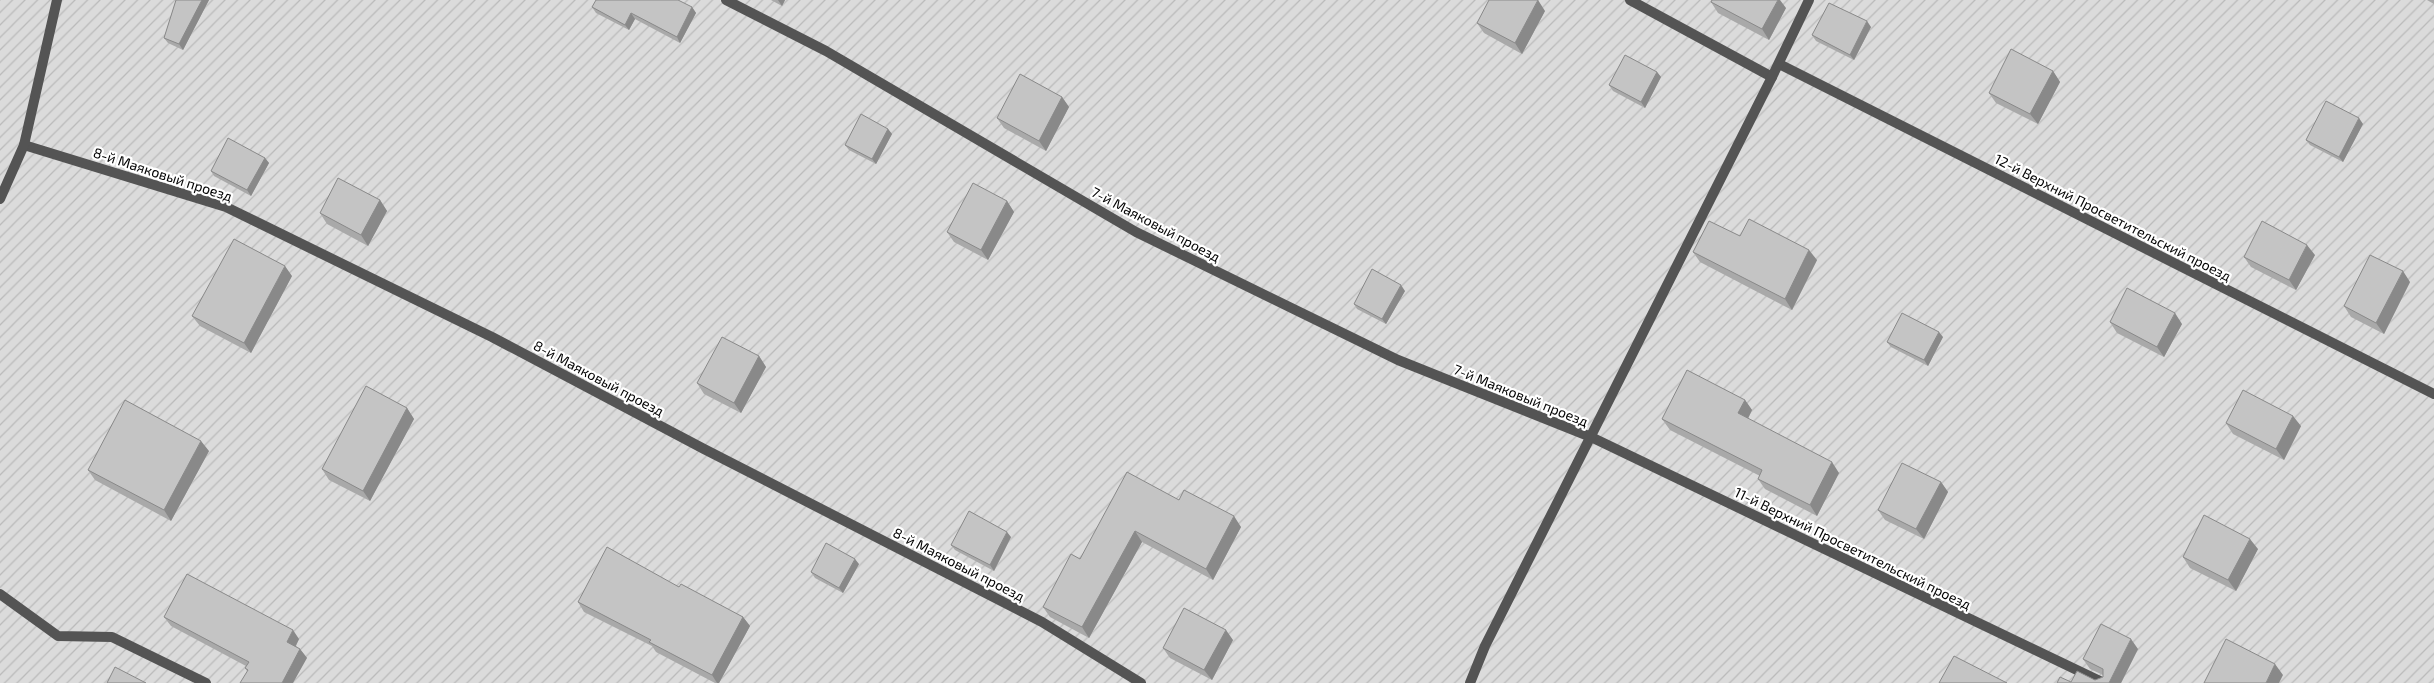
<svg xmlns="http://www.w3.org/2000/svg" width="2434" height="683" font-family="'Exo 2',sans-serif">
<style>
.garden{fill:url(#garden-furrows)}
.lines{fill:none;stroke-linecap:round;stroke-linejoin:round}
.service{stroke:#545454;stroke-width:10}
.minor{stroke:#545454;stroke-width:10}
.wall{fill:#a9a9a9}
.shaded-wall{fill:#898989}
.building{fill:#c4c4c4;stroke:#898989}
.labels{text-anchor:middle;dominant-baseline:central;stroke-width:4.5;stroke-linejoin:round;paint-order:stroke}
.street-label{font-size:14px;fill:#000;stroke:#fff}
</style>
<defs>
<pattern id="garden-furrows" width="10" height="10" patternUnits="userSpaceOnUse" patternTransform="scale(1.25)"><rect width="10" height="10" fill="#dbdbdb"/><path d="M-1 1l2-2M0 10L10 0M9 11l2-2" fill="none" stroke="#bababa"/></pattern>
</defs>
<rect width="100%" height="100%" fill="#fff"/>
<path class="garden" d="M 0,0 L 2434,0 L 2434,683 L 0,683 Z"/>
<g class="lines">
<path class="service" d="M 726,0 L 826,51 L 1136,232 L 1398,360 L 1591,437 L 2104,683
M 1630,0 L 1772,77
M 1779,64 L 2434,394
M 24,145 L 226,207 L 492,337 L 704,449 L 1042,622 L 1141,683
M 0,594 L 58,636 L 112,637 L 206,683"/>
<path class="minor" d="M 0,199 L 24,145 L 57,0
M 1470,683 L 1485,646 L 1772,77 L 1809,0"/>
</g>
<path class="wall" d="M 176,0 L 209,0 L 183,50 L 168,43 L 164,38 Z
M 771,0 L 785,0 L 782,6 Z
M 2427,0 L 2434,0 L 2434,4 Z
M 1711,2 L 1786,8 L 1769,40 L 1718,13 Z
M 592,7 L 692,7 L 696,13 L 680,43 L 635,19 L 629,30 L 596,13 Z
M 1545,11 L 1522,54 L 1484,33 L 1477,23 Z
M 1871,27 L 1854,60 L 1816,41 L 1812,35 Z
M 2053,71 L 2060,82 L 2038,124 L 1996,103 L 1989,93 Z
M 1657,72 L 1661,77 L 1645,108 L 1613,91 L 1609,85 Z
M 1062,97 L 1069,107 L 1046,151 L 1004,128 L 997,118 Z
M 2363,124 L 2343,162 L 2310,145 L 2306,140 Z
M 888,129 L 892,134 L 876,164 L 849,150 L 845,145 Z
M 265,158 L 269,163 L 251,196 L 214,176 L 211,171 Z
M 380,200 L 387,211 L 368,246 L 327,224 L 320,213 Z
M 1007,201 L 1014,212 L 988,260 L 954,242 L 947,232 Z
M 1740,236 L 1817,260 L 1792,310 L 1700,262 L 1693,252 Z
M 2315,255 L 2296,290 L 2251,267 L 2244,257 Z
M 292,276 L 251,353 L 200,326 L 192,316 Z
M 2410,282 L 2384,334 L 2351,317 L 2344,306 Z
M 1405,291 L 1386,324 L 1357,309 L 1354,304 Z
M 2110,322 L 2182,324 L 2164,357 L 2117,333 Z
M 1943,337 L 1928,366 L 1891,347 L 1887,342 Z
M 759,356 L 766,367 L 741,413 L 704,394 L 697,383 Z
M 1745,400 L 1752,410 L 1748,419 L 1839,473 L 1817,516 L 1765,489 L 1758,479 L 1760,476 L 1670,430 L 1662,419 Z
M 407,408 L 414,419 L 370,501 L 329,480 L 322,469 Z
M 2226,423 L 2301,426 L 2284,460 L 2233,434 Z
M 209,451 L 171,521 L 95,480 L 88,470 Z
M 1941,482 L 1948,492 L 1924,539 L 1885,520 L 1878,510 Z
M 1179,500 L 1241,527 L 1213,580 L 1142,542 L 1089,638 L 1050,617 L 1043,607 L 1080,559 Z
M 1011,537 L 994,571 L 955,550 L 951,545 Z
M 2258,549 L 2236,591 L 2190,568 L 2183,557 Z
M 859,564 L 843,593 L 815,578 L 811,572 Z
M 679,587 L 743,617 L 750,626 L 719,683 L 715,683 L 656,652 L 652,646 L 584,612 L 578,602 Z
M 164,617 L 299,639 L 296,646 L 300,649 L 307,658 L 247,671 L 245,668 L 246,666 L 171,626 Z
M 1233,640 L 1212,680 L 1170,658 L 1163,648 Z
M 2138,649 L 2121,683 L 2071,682 L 2095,680 L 2103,677 L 2103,675 L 2090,669 L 2083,659 Z"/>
<path class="shaded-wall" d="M 202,0 L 209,0 L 183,50 L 179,44 Z
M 778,0 L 785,0 L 782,6 Z
M 1538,0 L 1545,11 L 1522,54 L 1515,43 Z
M 1778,0 L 1780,0 L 1786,8 L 1769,40 L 1762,29 Z
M 692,7 L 696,13 L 680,43 L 677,37 Z
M 631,13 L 635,19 L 629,30 L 625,25 Z
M 1867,21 L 1871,27 L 1854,60 L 1850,55 Z
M 2053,71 L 2060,82 L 2038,124 L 2030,114 Z
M 1657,72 L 1661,77 L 1645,108 L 1641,102 Z
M 1062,97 L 1069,107 L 1046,151 L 1039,141 Z
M 2359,118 L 2363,124 L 2343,162 L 2339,157 Z
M 888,129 L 892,134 L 876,164 L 872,159 Z
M 265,158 L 269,163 L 251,196 L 247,190 Z
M 380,200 L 387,211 L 368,246 L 361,235 Z
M 1007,201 L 1014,212 L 988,260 L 981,250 Z
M 2307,245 L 2315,255 L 2296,290 L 2289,280 Z
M 1809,250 L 1817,260 L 1792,310 L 1785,299 Z
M 285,266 L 292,276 L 251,353 L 244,343 Z
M 2403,271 L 2410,282 L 2384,334 L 2376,323 Z
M 1401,285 L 1405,291 L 1386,324 L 1382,319 Z
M 2175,313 L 2182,324 L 2164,357 L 2157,347 Z
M 1939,332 L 1943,337 L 1928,366 L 1924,360 Z
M 759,356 L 766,367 L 741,413 L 734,403 Z
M 1745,400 L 1752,410 L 1745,424 L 1738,413 Z
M 407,408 L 414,419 L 370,501 L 363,491 Z
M 2293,416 L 2301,426 L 2284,460 L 2276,449 Z
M 201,441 L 209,451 L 171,521 L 164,510 Z
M 1832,462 L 1839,473 L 1817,516 L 1810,505 Z
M 1941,482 L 1948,492 L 1924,539 L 1916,529 Z
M 1234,516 L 1241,527 L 1213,580 L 1206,569 Z
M 1135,531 L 1142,542 L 1089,638 L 1082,627 Z
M 1007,532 L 1011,537 L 994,571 L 990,565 Z
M 2250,539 L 2258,549 L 2236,591 L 2228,580 Z
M 855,559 L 859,564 L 843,593 L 839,588 Z
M 743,617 L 750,626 L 719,683 L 717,683 L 712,675 Z
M 293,630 L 299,639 L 293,651 L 287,642 Z
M 1226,630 L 1233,640 L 1212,680 L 1204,670 Z
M 2131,639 L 2138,649 L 2121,683 L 2109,683 Z
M 300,649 L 307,658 L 293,683 L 282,683 Z
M 2275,664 L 2283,675 L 2279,683 L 2266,683 Z"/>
<path class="building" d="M 176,0 L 202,0 L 179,44 L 164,38 Z
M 596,0 L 678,0 L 692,7 L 677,37 L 631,13 L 625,25 L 592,7 Z
M 1489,0 L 1538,0 L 1515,43 L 1477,23 Z
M 1712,0 L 1778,0 L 1762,29 L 1711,2 Z
M 1829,3 L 1867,21 L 1850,55 L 1812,35 Z
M 2011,49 L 2053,71 L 2030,114 L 1989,93 Z
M 1625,55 L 1657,72 L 1641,102 L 1609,85 Z
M 1020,74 L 1062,97 L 1039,141 L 997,118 Z
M 2326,101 L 2359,118 L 2339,157 L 2306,140 Z
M 861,114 L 888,129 L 872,159 L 845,145 Z
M 228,138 L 265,158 L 247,190 L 211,171 Z
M 338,178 L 380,200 L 361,235 L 320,213 Z
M 973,183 L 1007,201 L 981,250 L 947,232 Z
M 1749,219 L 1809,250 L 1785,299 L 1693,252 L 1709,221 L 1740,236 Z
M 2262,221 L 2307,245 L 2289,280 L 2244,257 Z
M 234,239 L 285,266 L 244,343 L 192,316 Z
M 2370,255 L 2403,271 L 2376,323 L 2344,306 Z
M 1372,269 L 1401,285 L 1382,319 L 1354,304 Z
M 2127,288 L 2175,313 L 2157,347 L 2110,322 Z
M 1902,313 L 1939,332 L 1924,360 L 1887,342 Z
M 722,337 L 759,356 L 734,403 L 697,383 Z
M 1687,370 L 1745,400 L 1738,413 L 1832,462 L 1810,505 L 1758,479 L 1762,470 L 1662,419 Z
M 366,386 L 407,408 L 363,491 L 322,469 Z
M 2243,390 L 2293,416 L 2276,449 L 2226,423 Z
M 125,400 L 201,441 L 164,510 L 88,470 Z
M 1902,463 L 1941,482 L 1916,529 L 1878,510 Z
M 1127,472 L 1179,500 L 1184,490 L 1234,516 L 1206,569 L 1135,531 L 1082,627 L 1043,607 L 1071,554 L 1080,559 Z
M 969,511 L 1007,532 L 990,565 L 951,545 Z
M 2204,515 L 2250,539 L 2228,580 L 2183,557 Z
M 826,543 L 855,559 L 839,588 L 811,572 Z
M 607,547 L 679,587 L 681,584 L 743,617 L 712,675 L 649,642 L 651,640 L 578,602 Z
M 187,574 L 293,630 L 287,642 L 300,649 L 282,683 L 240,683 L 248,670 L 245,668 L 249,662 L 164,617 Z
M 1184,608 L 1226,630 L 1204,670 L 1163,648 Z
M 2101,624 L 2131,639 L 2109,683 L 2057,683 L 2060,677 L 2071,682 L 2077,671 L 2095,680 L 2103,677 L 2103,669 L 2083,659 Z
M 2226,639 L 2275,664 L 2266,683 L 2204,683 Z
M 1954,656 L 2007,683 L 1939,683 Z
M 115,667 L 146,683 L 107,683 Z"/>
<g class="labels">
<g class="street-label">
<text transform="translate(163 174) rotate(18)">8-й Маяковый проезд</text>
<text transform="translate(2113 217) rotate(27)">12-й Верхний Просветительский проезд</text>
<text transform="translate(1156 224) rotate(28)">7-й Маяковый проезд</text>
<text transform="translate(599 378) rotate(28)">8-й Маяковый проезд</text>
<text transform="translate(1521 395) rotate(22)">7-й Маяковый проезд</text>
<text transform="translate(1853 548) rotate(26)">11-й Верхний Просветительский проезд</text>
<text transform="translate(959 564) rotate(27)">8-й Маяковый проезд</text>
</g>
</g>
</svg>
